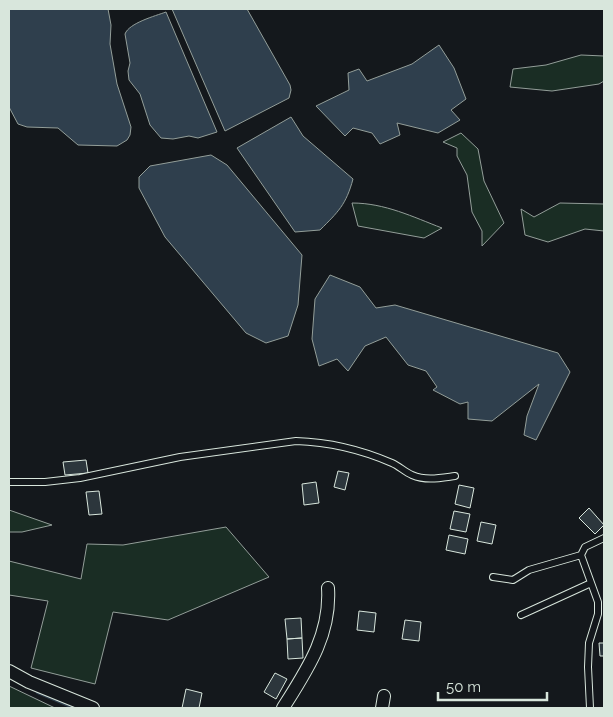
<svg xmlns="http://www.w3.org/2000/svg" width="613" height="717" font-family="Raleway,sans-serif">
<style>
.green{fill:#1a2d24;stroke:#939e99}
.water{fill:#2f3f4d;stroke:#939e99}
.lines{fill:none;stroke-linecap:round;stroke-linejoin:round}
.stream{stroke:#2f3f4d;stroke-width:4.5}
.building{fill:#2c363c;stroke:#d8e6dc}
.lane-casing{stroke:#d8e6dc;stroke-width:8}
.street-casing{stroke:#d8e6dc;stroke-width:14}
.lane{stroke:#14181c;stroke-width:6}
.street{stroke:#14181c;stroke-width:12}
</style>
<rect width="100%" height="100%" fill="#14181c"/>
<path class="green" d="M 581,55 L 604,56 L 604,81 L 599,84 L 552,91 L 510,87 L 513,69 L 546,65 Z
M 461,133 L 478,149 L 484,181 L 504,223 L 482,246 L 482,231 L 472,212 L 467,175 L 457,156 L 457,148 L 443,142 Z
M 352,203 C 385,203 413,217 442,228 L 424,238 L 358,226 Z
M 560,203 L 604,204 L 604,231 L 585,229 L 548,242 L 525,235 L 521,209 L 534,217 Z
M 9,510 L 52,525 L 22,532 L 9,532 Z
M 226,527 L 269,577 L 168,620 L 113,612 L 95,684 L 31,668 L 48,601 L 9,595 L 9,561 L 81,579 L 87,544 L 123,545 Z
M 9,686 L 55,708 L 9,708 Z"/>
<path class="water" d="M 9,9 L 108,9 L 111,25 L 110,44 L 117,84 L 131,127 L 130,135 L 127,140 L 117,146 L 78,145 L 58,128 L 27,127 L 18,124 L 9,107 Z
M 172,9 L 247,9 L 290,85 L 291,90 L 289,98 L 225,131 Z
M 166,12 L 217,132 L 198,138 L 189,136 L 173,139 L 161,138 L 150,125 L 140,94 L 129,80 L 128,71 L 130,63 L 125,34 C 129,23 155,16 166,12 Z
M 439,45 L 454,68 L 466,99 L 451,110 L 460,120 L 438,133 L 397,123 L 400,135 L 380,144 L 372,133 L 353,128 L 345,136 L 316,106 L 349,90 L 348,73 L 359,69 L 367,81 L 412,64 Z
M 291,117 L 303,136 L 353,179 C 346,205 338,212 320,230 L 295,232 L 237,148 Z
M 211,155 L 227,165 L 302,255 L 298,305 L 288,336 L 266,343 L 246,333 L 165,237 L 139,188 L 139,177 L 150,166 Z
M 330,275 L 360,287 L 376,308 L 395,305 L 558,353 L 570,372 L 536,440 L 524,435 L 527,416 L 539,384 L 492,421 L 468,419 L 468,402 L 460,404 L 433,390 L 437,387 L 426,371 L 408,365 L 386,337 L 365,346 L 348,371 L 337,359 L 319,366 L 312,339 L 315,299 Z"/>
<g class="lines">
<path class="stream" d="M 38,692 L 76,708"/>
</g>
<path class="building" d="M 86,460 L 88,473 L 65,475 L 63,462 Z
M 338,471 L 349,473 L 345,490 L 334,487 Z
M 316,482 L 319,503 L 304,505 L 302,484 Z
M 459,485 L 474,488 L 470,508 L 455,504 Z
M 99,491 L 102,514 L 89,515 L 86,492 Z
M 589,508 L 604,525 L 595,534 L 579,518 Z
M 454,511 L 470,514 L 466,532 L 450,529 Z
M 481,522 L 496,525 L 492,544 L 477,541 Z
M 449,535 L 468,539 L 465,554 L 446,550 Z
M 359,611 L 376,613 L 374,632 L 357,630 Z
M 301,618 L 302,638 L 287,639 L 285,619 Z
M 405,620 L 421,622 L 419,641 L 402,639 Z
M 302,638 L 303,658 L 288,659 L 287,639 Z
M 599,643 L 604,643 L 604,656 L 600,656 Z
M 275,673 L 287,679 L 276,699 L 264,692 Z
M 186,689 L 202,693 L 199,708 L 182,708 Z"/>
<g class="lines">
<g class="lane-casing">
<path id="lane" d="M 9,482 L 45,482 L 80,478 L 180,457 L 296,441 C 328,442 362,450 392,463 C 399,466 405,472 412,475 C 426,481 440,478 455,476
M 493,577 L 513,580 L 529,570 L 581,555
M 521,615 L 591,583
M 590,708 L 588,667 L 589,643 L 598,614 L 598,602 L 581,555 L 585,547 L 604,538"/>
</g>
<g class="street-casing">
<path id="street" d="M 9,671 L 29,682 L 93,708
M 283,708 C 307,670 331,635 328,588
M 382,708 L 384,696"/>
</g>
<use href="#lane" class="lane"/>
<use href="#street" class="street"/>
</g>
<rect width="613" height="717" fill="none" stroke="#d8e6dc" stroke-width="20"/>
<path d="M438 692v8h109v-8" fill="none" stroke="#d8e6dc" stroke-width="2.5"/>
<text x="446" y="692" font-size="15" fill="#d8e6dc" stroke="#14181c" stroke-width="4" paint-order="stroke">50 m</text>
</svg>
